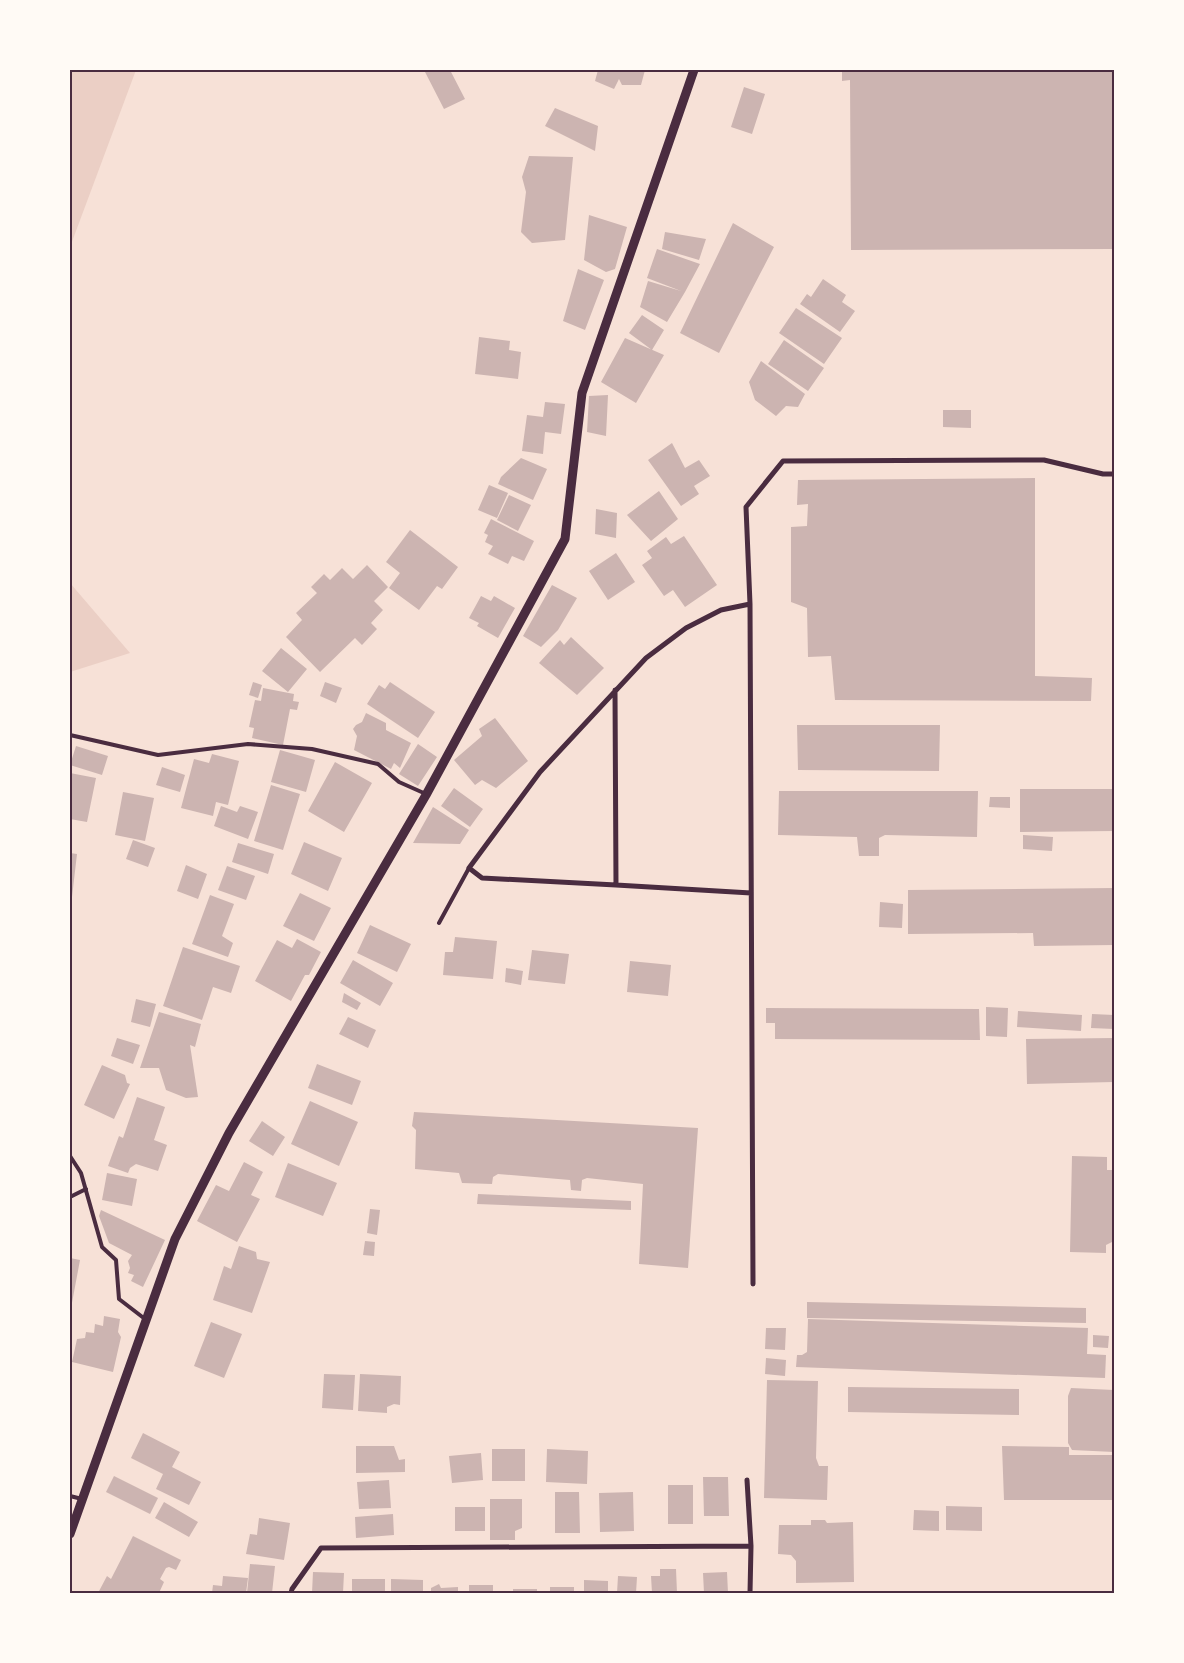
<svg xmlns="http://www.w3.org/2000/svg" width="1184" height="1663" font-family="'Space Grotesk',sans-serif">
<style>
.green{fill:#ebcfc5}
.building{fill:#ccb4b1}
.lines{fill:none;stroke-linecap:round;stroke-linejoin:round}
.service{stroke:#4a2c40;stroke-width:4}
.minor{stroke:#4a2c40;stroke-width:5}
.tertiary{stroke:#4a2c40;stroke-width:9}
.neatline{fill:none;stroke:#4a2c40;stroke-width:2}
</style>
<rect width="100%" height="100%" fill="#f7e1d7"/>
<path class="green" d="M 70,70 L 136,70 L 70,247 Z
M 70,583 L 130,653 L 70,672 Z"/>
<path class="building" d="M 424,70 L 450,70 L 465,99 L 444,109 Z
M 598,70 L 645,70 L 641,85 L 622,85 L 619,79 L 614,89 L 595,81 Z
M 842,70 L 1114,70 L 1114,249 L 851,250 L 850,80 L 842,81 Z
M 744,87 L 765,94 L 752,134 L 731,127 Z
M 555,108 L 598,126 L 595,151 L 545,126 Z
M 529,156 L 573,157 L 565,240 L 532,243 L 521,232 L 526,192 L 522,177 Z
M 589,215 L 627,227 L 615,269 L 606,272 L 584,260 Z
M 733,223 L 774,247 L 719,353 L 680,333 Z
M 665,232 L 706,239 L 699,260 L 662,249 Z
M 657,249 L 700,264 L 685,292 L 667,322 L 640,307 L 648,281 L 681,291 L 647,278 Z
M 578,269 L 604,280 L 585,330 L 563,321 Z
M 823,279 L 846,295 L 842,302 L 855,311 L 840,332 L 800,304 L 807,294 L 811,297 Z
M 796,308 L 842,338 L 824,364 L 779,333 Z
M 642,315 L 664,330 L 652,350 L 629,333 Z
M 479,337 L 510,341 L 509,350 L 521,352 L 518,379 L 475,374 Z
M 625,338 L 664,355 L 636,403 L 601,382 Z
M 784,340 L 824,368 L 808,391 L 768,364 Z
M 761,361 L 805,394 L 798,407 L 786,406 L 776,416 L 755,400 L 749,382 Z
M 608,395 L 606,436 L 587,432 L 589,396 Z
M 545,402 L 565,404 L 561,434 L 545,432 L 543,454 L 522,451 L 527,415 L 543,417 Z
M 943,410 L 971,410 L 971,428 L 943,427 Z
M 672,443 L 685,468 L 699,460 L 710,476 L 694,486 L 699,494 L 681,506 L 648,460 Z
M 521,458 L 547,469 L 533,500 L 498,484 L 501,477 Z
M 1035,478 L 1035,676 L 1092,678 L 1091,701 L 835,700 L 831,656 L 808,657 L 807,608 L 791,602 L 791,527 L 807,526 L 808,504 L 797,505 L 798,480 Z
M 489,485 L 508,493 L 497,518 L 478,510 Z
M 659,491 L 678,519 L 651,541 L 627,515 Z
M 509,495 L 531,505 L 518,531 L 497,520 Z
M 596,509 L 617,513 L 616,538 L 595,534 Z
M 491,519 L 534,541 L 524,561 L 512,556 L 508,564 L 488,554 L 493,546 L 485,542 L 488,535 L 484,533 Z
M 410,530 L 458,567 L 442,589 L 437,586 L 419,610 L 389,588 L 400,573 L 386,562 Z
M 684,536 L 717,585 L 685,607 L 673,590 L 664,596 L 642,565 L 652,558 L 647,551 L 666,537 L 671,544 Z
M 616,553 L 635,582 L 608,600 L 589,571 Z
M 367,565 L 388,587 L 374,601 L 383,610 L 371,623 L 377,629 L 362,645 L 355,638 L 320,672 L 286,637 L 302,620 L 296,613 L 317,593 L 311,587 L 324,574 L 330,580 L 342,568 L 353,579 Z
M 552,585 L 577,598 L 558,630 L 541,647 L 523,636 Z
M 481,596 L 491,601 L 494,596 L 515,608 L 498,638 L 477,626 L 479,623 L 469,618 Z
M 571,637 L 604,668 L 577,695 L 539,663 L 560,640 L 564,645 Z
M 281,648 L 307,669 L 288,692 L 262,671 Z
M 253,682 L 262,685 L 258,698 L 249,695 Z
M 325,682 L 342,688 L 336,703 L 320,696 Z
M 390,682 L 435,712 L 418,738 L 367,704 L 379,685 L 385,689 Z
M 263,688 L 294,694 L 293,701 L 299,702 L 297,710 L 290,709 L 283,745 L 252,738 L 254,728 L 249,727 L 255,700 L 261,701 Z
M 366,713 L 386,723 L 386,730 L 411,743 L 400,768 L 394,763 L 391,769 L 354,750 L 357,736 L 353,729 L 356,725 L 362,722 Z
M 495,718 L 528,761 L 496,788 L 482,780 L 475,785 L 454,760 L 482,736 L 479,729 Z
M 797,725 L 940,725 L 939,771 L 798,770 Z
M 418,744 L 437,757 L 418,786 L 399,774 Z
M 76,746 L 108,756 L 102,775 L 70,765 Z
M 280,750 L 315,760 L 306,792 L 271,782 Z
M 212,754 L 239,761 L 228,805 L 216,802 L 213,816 L 181,808 L 194,759 L 209,763 Z
M 335,762 L 372,783 L 344,832 L 308,811 Z
M 162,767 L 185,775 L 180,792 L 156,785 Z
M 70,773 L 96,778 L 87,822 L 70,819 Z
M 271,785 L 300,794 L 283,850 L 254,841 Z
M 454,788 L 483,809 L 470,827 L 441,806 Z
M 1020,789 L 1114,789 L 1114,831 L 1020,832 Z
M 779,791 L 978,791 L 977,837 L 885,835 L 879,838 L 879,856 L 859,856 L 857,837 L 778,835 Z
M 123,792 L 154,798 L 145,841 L 115,835 Z
M 990,797 L 1010,797 L 1010,808 L 989,807 Z
M 221,806 L 237,812 L 240,806 L 258,812 L 248,839 L 214,826 Z
M 433,807 L 469,830 L 460,844 L 413,843 Z
M 1023,835 L 1053,837 L 1052,851 L 1023,849 Z
M 133,840 L 155,848 L 148,867 L 126,859 Z
M 304,842 L 342,858 L 328,891 L 291,874 Z
M 238,843 L 274,854 L 268,874 L 232,862 Z
M 70,853 L 77,854 L 72,897 L 70,897 Z
M 186,865 L 207,874 L 198,899 L 177,891 Z
M 227,866 L 255,876 L 246,900 L 218,890 Z
M 1114,888 L 1114,945 L 1034,946 L 1033,933 L 908,934 L 908,890 Z
M 300,893 L 331,908 L 314,941 L 283,926 Z
M 210,895 L 234,904 L 222,936 L 233,943 L 228,957 L 192,944 Z
M 880,902 L 903,904 L 902,928 L 879,927 Z
M 370,925 L 411,944 L 397,972 L 357,953 Z
M 455,937 L 497,941 L 493,979 L 443,975 L 445,952 L 453,952 Z
M 297,939 L 321,952 L 309,975 L 305,975 L 291,1001 L 255,981 L 277,940 L 292,948 Z
M 183,947 L 240,966 L 231,993 L 213,987 L 202,1020 L 163,1006 Z
M 532,950 L 569,954 L 565,984 L 528,980 Z
M 353,960 L 393,983 L 380,1006 L 340,983 Z
M 630,961 L 671,965 L 668,996 L 627,992 Z
M 506,968 L 523,971 L 521,985 L 505,982 Z
M 344,993 L 361,1003 L 357,1010 L 342,1002 Z
M 136,999 L 156,1004 L 150,1027 L 131,1022 Z
M 986,1007 L 1008,1008 L 1007,1037 L 986,1036 Z
M 766,1008 L 979,1009 L 980,1040 L 775,1039 L 775,1023 L 766,1023 Z
M 1018,1011 L 1082,1015 L 1081,1031 L 1017,1027 Z
M 159,1012 L 201,1024 L 195,1047 L 190,1045 L 198,1097 L 186,1098 L 166,1090 L 159,1068 L 140,1068 Z
M 1092,1014 L 1114,1015 L 1114,1029 L 1091,1028 Z
M 348,1017 L 376,1030 L 368,1048 L 339,1034 Z
M 117,1038 L 140,1045 L 133,1064 L 111,1056 Z
M 1114,1038 L 1114,1082 L 1027,1084 L 1026,1039 Z
M 317,1064 L 361,1081 L 352,1105 L 308,1088 Z
M 102,1065 L 125,1075 L 127,1083 L 130,1084 L 114,1119 L 84,1105 Z
M 137,1097 L 165,1107 L 154,1140 L 167,1145 L 158,1171 L 136,1164 L 130,1168 L 128,1173 L 108,1166 L 119,1136 L 123,1138 Z
M 310,1101 L 358,1122 L 339,1166 L 291,1144 Z
M 414,1112 L 698,1128 L 688,1268 L 639,1264 L 643,1184 L 587,1178 L 582,1180 L 581,1191 L 571,1190 L 570,1180 L 498,1174 L 493,1177 L 492,1184 L 462,1183 L 459,1173 L 415,1169 L 416,1130 L 412,1126 Z
M 262,1121 L 285,1137 L 273,1156 L 249,1141 Z
M 1072,1156 L 1107,1157 L 1107,1170 L 1114,1170 L 1114,1241 L 1106,1245 L 1106,1253 L 1070,1252 Z
M 244,1162 L 263,1172 L 251,1195 L 260,1199 L 237,1242 L 197,1221 L 216,1185 L 229,1191 Z
M 288,1163 L 337,1183 L 323,1216 L 275,1197 Z
M 107,1173 L 137,1179 L 132,1206 L 102,1200 Z
M 478,1194 L 631,1201 L 631,1210 L 477,1204 Z
M 370,1209 L 380,1210 L 377,1235 L 367,1233 Z
M 101,1210 L 165,1240 L 143,1287 L 131,1281 L 134,1275 L 128,1273 L 130,1268 L 128,1261 L 132,1255 L 109,1243 L 99,1216 Z
M 365,1241 L 375,1242 L 374,1256 L 363,1255 Z
M 239,1246 L 256,1252 L 257,1259 L 270,1262 L 252,1313 L 213,1300 L 224,1266 L 231,1269 Z
M 70,1258 L 80,1260 L 71,1308 L 70,1308 Z
M 807,1302 L 1086,1308 L 1086,1323 L 807,1318 Z
M 104,1316 L 120,1319 L 118,1332 L 121,1337 L 113,1372 L 72,1362 L 77,1339 L 85,1338 L 86,1332 L 94,1333 L 95,1324 L 103,1326 Z
M 808,1319 L 1088,1328 L 1087,1354 L 1106,1355 L 1105,1378 L 796,1367 L 797,1355 L 802,1355 L 807,1352 Z
M 211,1322 L 242,1334 L 224,1378 L 194,1366 Z
M 766,1328 L 786,1328 L 785,1350 L 765,1349 Z
M 1093,1335 L 1109,1336 L 1108,1348 L 1093,1347 Z
M 766,1358 L 786,1360 L 785,1376 L 765,1374 Z
M 324,1374 L 355,1375 L 353,1410 L 322,1408 Z
M 360,1374 L 401,1376 L 400,1405 L 394,1404 L 387,1407 L 387,1413 L 358,1411 Z
M 767,1380 L 818,1381 L 816,1458 L 819,1466 L 828,1466 L 827,1500 L 764,1498 Z
M 848,1387 L 1019,1389 L 1019,1415 L 848,1412 Z
M 1071,1388 L 1114,1390 L 1114,1452 L 1072,1450 L 1068,1443 L 1068,1396 Z
M 143,1433 L 180,1452 L 172,1467 L 201,1482 L 189,1505 L 156,1489 L 163,1474 L 131,1458 Z
M 356,1446 L 394,1446 L 399,1460 L 405,1459 L 405,1472 L 356,1473 Z
M 1002,1446 L 1069,1447 L 1069,1455 L 1114,1455 L 1114,1500 L 1004,1500 Z
M 492,1449 L 525,1449 L 525,1481 L 492,1481 Z
M 547,1449 L 588,1451 L 587,1484 L 546,1482 Z
M 481,1453 L 483,1480 L 452,1483 L 449,1456 Z
M 114,1476 L 158,1498 L 150,1514 L 106,1492 Z
M 703,1477 L 728,1477 L 729,1516 L 704,1516 Z
M 389,1480 L 391,1508 L 359,1509 L 357,1482 Z
M 668,1485 L 693,1485 L 693,1524 L 668,1524 Z
M 555,1492 L 579,1492 L 580,1533 L 555,1533 Z
M 633,1492 L 634,1531 L 600,1532 L 599,1493 Z
M 490,1499 L 522,1499 L 522,1528 L 515,1531 L 515,1540 L 490,1540 Z
M 164,1502 L 198,1522 L 189,1537 L 155,1518 Z
M 946,1506 L 982,1507 L 982,1531 L 946,1530 Z
M 455,1507 L 485,1507 L 485,1531 L 455,1531 Z
M 914,1510 L 939,1511 L 939,1531 L 913,1530 Z
M 393,1514 L 394,1535 L 356,1538 L 355,1517 Z
M 259,1518 L 290,1523 L 284,1560 L 246,1554 L 250,1534 L 257,1535 Z
M 811,1520 L 825,1520 L 827,1523 L 853,1522 L 854,1582 L 796,1583 L 796,1561 L 791,1555 L 778,1554 L 779,1525 L 811,1525 Z
M 133,1536 L 181,1560 L 176,1570 L 169,1567 L 166,1568 L 160,1579 L 164,1582 L 159,1593 L 98,1593 L 107,1576 L 111,1579 Z
M 250,1564 L 275,1566 L 272,1593 L 247,1593 Z
M 660,1569 L 676,1569 L 677,1593 L 652,1593 L 651,1576 L 660,1576 Z
M 313,1572 L 344,1573 L 343,1593 L 312,1593 Z
M 727,1572 L 728,1593 L 704,1593 L 703,1573 Z
M 223,1576 L 248,1578 L 246,1593 L 212,1593 L 213,1585 L 222,1586 Z
M 618,1576 L 637,1577 L 636,1593 L 617,1593 Z
M 352,1579 L 385,1579 L 385,1593 L 352,1593 Z
M 391,1579 L 423,1580 L 423,1593 L 391,1593 Z
M 584,1580 L 608,1581 L 608,1593 L 584,1593 Z
M 439,1584 L 441,1588 L 458,1587 L 458,1593 L 431,1593 L 431,1588 Z
M 469,1585 L 493,1585 L 493,1593 L 469,1593 Z
M 550,1587 L 574,1587 L 574,1593 L 550,1593 Z
M 513,1589 L 537,1589 L 537,1593 L 513,1593 Z"/>
<g class="lines">
<path class="service" d="M 70,735 L 158,755 L 248,744 L 312,749 L 378,764 L 399,782 L 426,794
M 439,923 L 469,868
M 70,1156 L 81,1173 L 102,1247 L 116,1260 L 119,1299 L 145,1319
M 70,1197 L 86,1189
M 70,1496 L 82,1499"/>
<path class="minor" d="M 615,690 L 616,885 L 482,878 L 469,868 L 540,772 L 646,658 L 686,628 L 721,610 L 750,604
M 616,885 L 751,893
M 753,1284 L 750,604 L 746,507 L 783,461 L 1044,460 L 1103,474 L 1114,474
M 747,1480 L 751,1546 L 750,1593
M 291,1593 L 292,1589 L 321,1548 L 751,1546"/>
<path class="tertiary" d="M 70,1534 L 175,1239 L 229,1133 L 426,795 L 565,539 L 582,393 L 694,70"/>
</g>
<rect width="1184" height="1663" fill="none" stroke="#fffaf5" stroke-width="142"/>
<rect x="71" y="71" width="1042" height="1521" class="neatline"/>
</svg>
